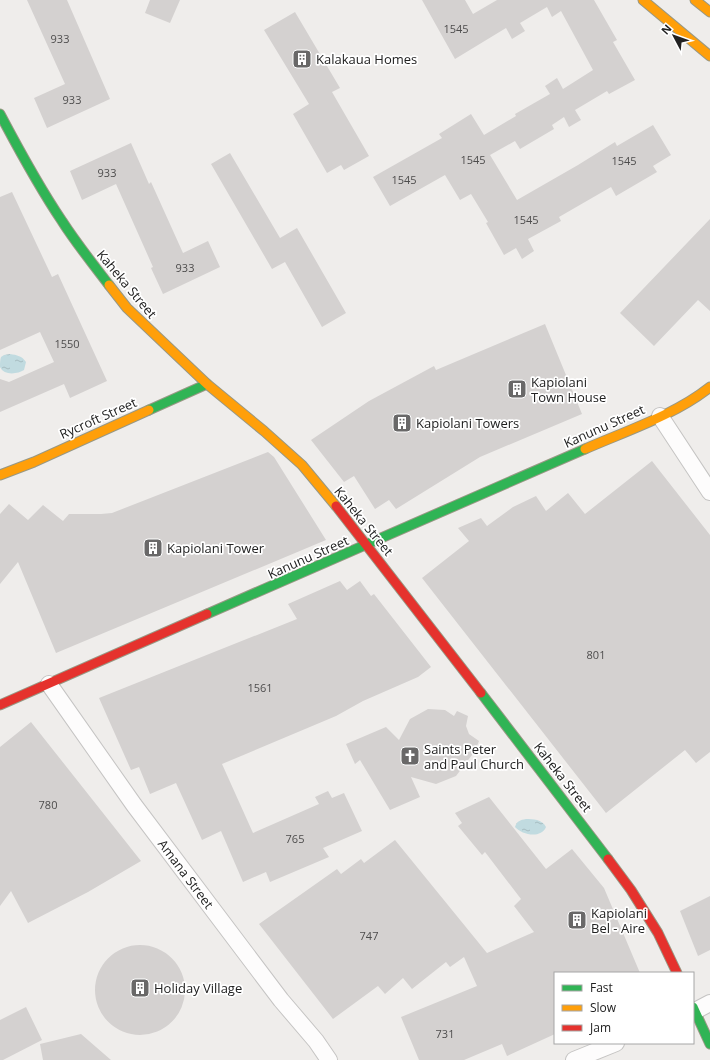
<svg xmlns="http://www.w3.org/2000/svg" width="710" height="1060" font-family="'Open Sans',sans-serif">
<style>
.water{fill:url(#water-ripples)}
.building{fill:#d4d1d0}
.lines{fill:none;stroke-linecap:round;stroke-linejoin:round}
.street-casing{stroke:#c5c4c3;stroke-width:18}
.fast-casing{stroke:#989884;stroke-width:11}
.slow-casing{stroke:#989884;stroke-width:11}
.jam-casing{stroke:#989884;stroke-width:11}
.street{stroke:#fdfcfc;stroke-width:16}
.fast{stroke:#30b455;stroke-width:9}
.slow{stroke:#ff9f0a;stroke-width:9}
.jam{stroke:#e5322d;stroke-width:9}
.labels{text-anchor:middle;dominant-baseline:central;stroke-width:3.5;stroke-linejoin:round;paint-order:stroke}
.number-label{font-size:11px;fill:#4e4d4d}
.poi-label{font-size:13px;fill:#212121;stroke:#fff;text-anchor:start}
.street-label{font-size:13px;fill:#212121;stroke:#fff}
</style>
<defs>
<pattern id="water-ripples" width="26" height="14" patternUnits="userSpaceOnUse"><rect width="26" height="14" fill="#c1dbe0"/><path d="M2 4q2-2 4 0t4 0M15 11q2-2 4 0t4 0" fill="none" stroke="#a6bcc0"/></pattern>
</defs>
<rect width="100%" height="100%" fill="#efedeb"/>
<path class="water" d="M 10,354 C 17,355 22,356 26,362 L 24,370 C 18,374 4,376 0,367 C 0,365 0,360 1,357 L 4,355 Z
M 526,819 C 533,819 542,819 546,827 C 541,839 522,835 515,827 C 517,821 520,820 526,819 Z"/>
<path class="building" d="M 27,0 L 67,0 L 110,99 L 47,128 L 34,98 L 65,84 Z
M 150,0 L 180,0 L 170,23 L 145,13 Z
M 422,0 L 465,0 L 473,14 L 497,0 L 594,0 L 617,40 L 613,42 L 635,80 L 609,94 L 607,91 L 575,110 L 581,120 L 569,127 L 564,117 L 552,125 L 554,129 L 520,149 L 515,141 L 490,155 L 517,200 L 578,165 L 615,142 L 617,146 L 653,125 L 671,155 L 653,166 L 657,172 L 616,196 L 611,187 L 559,217 L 561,221 L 528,239 L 534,251 L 522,259 L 516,248 L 504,255 L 486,223 L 488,222 L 471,194 L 460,200 L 445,175 L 390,206 L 373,177 L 442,138 L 439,134 L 471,114 L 484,135 L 516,116 L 515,114 L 550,94 L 545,86 L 557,78 L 563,89 L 593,70 L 561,11 L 552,17 L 547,7 L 520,23 L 525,31 L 512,39 L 506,28 L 455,59 Z
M 295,12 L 340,88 L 332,92 L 369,156 L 344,170 L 341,165 L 327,173 L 293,114 L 309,104 L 264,30 Z
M 131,143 L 149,184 L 151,182 L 183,253 L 208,241 L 220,267 L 163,294 L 151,268 L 153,267 L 116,184 L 82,200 L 70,171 Z
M 230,153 L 280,238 L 297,228 L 346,313 L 322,327 L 285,262 L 272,269 L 211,164 Z
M 12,192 L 52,277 L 58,274 L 107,381 L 70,398 L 64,384 L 0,412 L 0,379 L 9,382 L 54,362 L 40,332 L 0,350 L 0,197 Z
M 710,219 L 710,311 L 698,300 L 654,346 L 620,313 Z
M 545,324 L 582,414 L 480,457 L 396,509 L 389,500 L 375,509 L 354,476 L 344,482 L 311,440 L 369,401 L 434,366 L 436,370 Z
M 268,452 L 274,457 L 326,540 L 56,653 L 18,562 L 0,584 L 0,514 L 9,504 L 28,520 L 43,505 L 63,521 L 69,514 L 101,514 L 112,513 Z
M 652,461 L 710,535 L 710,752 L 696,763 L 685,750 L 606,813 L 422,578 L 469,541 L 458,528 L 481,518 L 487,526 L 513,507 L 536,496 L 546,511 L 568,493 L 585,514 Z
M 340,581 L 347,590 L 360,581 L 371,596 L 374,594 L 431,667 L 418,677 L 363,701 L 336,716 L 222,764 L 253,833 L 319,804 L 315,797 L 328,791 L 332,798 L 344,793 L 362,831 L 323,848 L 329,857 L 270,882 L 266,872 L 243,882 L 221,831 L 202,840 L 176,783 L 150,794 L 139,767 L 131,770 L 99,698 L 297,619 L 288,604 Z
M 428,709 L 445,710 L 454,716 L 457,711 L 468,716 L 466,726 L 469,734 L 479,741 L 475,751 L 456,776 L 436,784 L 411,777 L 420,797 L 390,810 L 360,760 L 355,764 L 346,744 L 386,727 L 399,740 L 410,719 Z
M 31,722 L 141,861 L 88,892 L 28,923 L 11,891 L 0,906 L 0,747 Z
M 489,797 L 546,869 L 572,849 L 604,888 L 640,973 L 555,973 L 555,1034 L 507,1056 L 502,1044 L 464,1060 L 419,1060 L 401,1017 L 477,986 L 464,957 L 450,967 L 446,962 L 412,989 L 403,978 L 385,994 L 378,986 L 333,1019 L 259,924 L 337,869 L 341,874 L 361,859 L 364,863 L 395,840 L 487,953 L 534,932 L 514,906 L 521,899 L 485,852 L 482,855 L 458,826 L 462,823 L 455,813 Z
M 710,896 L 710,950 L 698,956 L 680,911 Z
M95 990a45 45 0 1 1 90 0a45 45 0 1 1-90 0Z
M 26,1007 L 42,1040 L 3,1060 L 0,1060 L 0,1020 Z
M 81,1034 L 111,1060 L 43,1060 L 40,1044 Z"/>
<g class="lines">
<g class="street-casing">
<path id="street" d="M 660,416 L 710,492
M 49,684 L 134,805 L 281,1000 L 316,1041 L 329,1060
M 693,1012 L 710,1003
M 574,1060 L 616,1043"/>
</g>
<g class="fast-casing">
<path id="fast" d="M 0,114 C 19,150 39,187 62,221 C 76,243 93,264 109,285
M 149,410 L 207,384
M 207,614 L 585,449
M 481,693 L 608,859
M 693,1007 L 710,1044"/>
</g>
<g class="slow-casing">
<path id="slow" d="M 643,0 L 710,56
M 695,0 L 710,12
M 109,285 L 127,308 L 207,384 L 264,431 L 302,465 L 336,506
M 585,449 C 626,431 675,415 710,387
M 0,475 L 34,462 L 149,410"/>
</g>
<g class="jam-casing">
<path id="jam" d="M 336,506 L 481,693
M 0,705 L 207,614
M 608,859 L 631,890 L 658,933 L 677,973"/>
</g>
<use href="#street" class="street"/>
<use href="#fast" class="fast"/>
<use href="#slow" class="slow"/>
<use href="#jam" class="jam"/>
</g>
<defs>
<g id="building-square" transform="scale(1)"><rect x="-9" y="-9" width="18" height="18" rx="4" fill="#696868" stroke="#fff"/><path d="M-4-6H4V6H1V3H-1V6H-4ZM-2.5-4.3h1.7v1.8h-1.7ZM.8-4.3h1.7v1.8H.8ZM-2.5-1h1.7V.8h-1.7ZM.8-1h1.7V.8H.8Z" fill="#fff"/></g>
<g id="church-square" transform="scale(1)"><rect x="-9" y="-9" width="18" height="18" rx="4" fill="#696868" stroke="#fff"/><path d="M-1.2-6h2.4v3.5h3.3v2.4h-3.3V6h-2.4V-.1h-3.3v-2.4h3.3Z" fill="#fff"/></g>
</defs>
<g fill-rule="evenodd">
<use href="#building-square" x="302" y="59"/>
<use href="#building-square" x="517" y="389"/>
<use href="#building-square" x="402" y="423"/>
<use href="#building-square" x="153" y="548"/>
<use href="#church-square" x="410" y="756"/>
<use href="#building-square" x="577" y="920"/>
<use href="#building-square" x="140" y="988"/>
</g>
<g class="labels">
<g class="number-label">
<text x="456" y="28">1545</text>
<text x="60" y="38">933</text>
<text x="72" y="99">933</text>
<text x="473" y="159">1545</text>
<text x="624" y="160">1545</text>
<text x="107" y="172">933</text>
<text x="404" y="179">1545</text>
<text x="526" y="219">1545</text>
<text x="185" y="267">933</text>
<text x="67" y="343">1550</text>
<text x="596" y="654">801</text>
<text x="260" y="687">1561</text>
<text x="48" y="804">780</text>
<text x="295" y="838">765</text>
<text x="369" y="935">747</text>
<text x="445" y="1033">731</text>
</g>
<g class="poi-label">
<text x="316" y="59">Kalakaua Homes</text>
<text x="531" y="382">Kapiolani<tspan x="531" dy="15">Town House</tspan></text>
<text x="416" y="423">Kapiolani Towers</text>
<text x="167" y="548">Kapiolani Tower</text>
<text x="424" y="749">Saints Peter<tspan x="424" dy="15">and Paul Church</tspan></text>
<text x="591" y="913">Kapiolani<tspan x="591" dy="15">Bel - Aire</tspan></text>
<text x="154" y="988">Holiday Village</text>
</g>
<g class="street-label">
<text transform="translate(127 284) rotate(50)">Kaheka Street</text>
<text transform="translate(98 418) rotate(-24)">Rycroft Street</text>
<text transform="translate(604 426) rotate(-24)">Kanunu Street</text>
<text transform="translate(364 521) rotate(51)">Kaheka Street</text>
<text transform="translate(308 557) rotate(-24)">Kanunu Street</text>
<text transform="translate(563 777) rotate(52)">Kaheka Street</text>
<text transform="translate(186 874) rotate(53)">Amana Street</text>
</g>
</g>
<rect x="554" y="972" width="140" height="72" fill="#ffffff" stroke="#a6a6a6"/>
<rect x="562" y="985" width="20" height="6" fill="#30b455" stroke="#a6a6a6"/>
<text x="590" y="992" font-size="12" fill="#212121">Fast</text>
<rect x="562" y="1005" width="20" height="6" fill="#ff9f0a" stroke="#a6a6a6"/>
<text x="590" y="1012" font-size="12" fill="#212121">Slow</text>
<rect x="562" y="1025" width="20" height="6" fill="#e5322d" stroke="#a6a6a6"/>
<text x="590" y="1032" font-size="12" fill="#212121">Jam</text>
<g transform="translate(674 36) rotate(311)" stroke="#ffffff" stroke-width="3" paint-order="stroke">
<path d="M0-3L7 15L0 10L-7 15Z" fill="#212121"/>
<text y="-6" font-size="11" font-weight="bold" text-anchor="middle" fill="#212121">N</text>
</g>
</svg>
